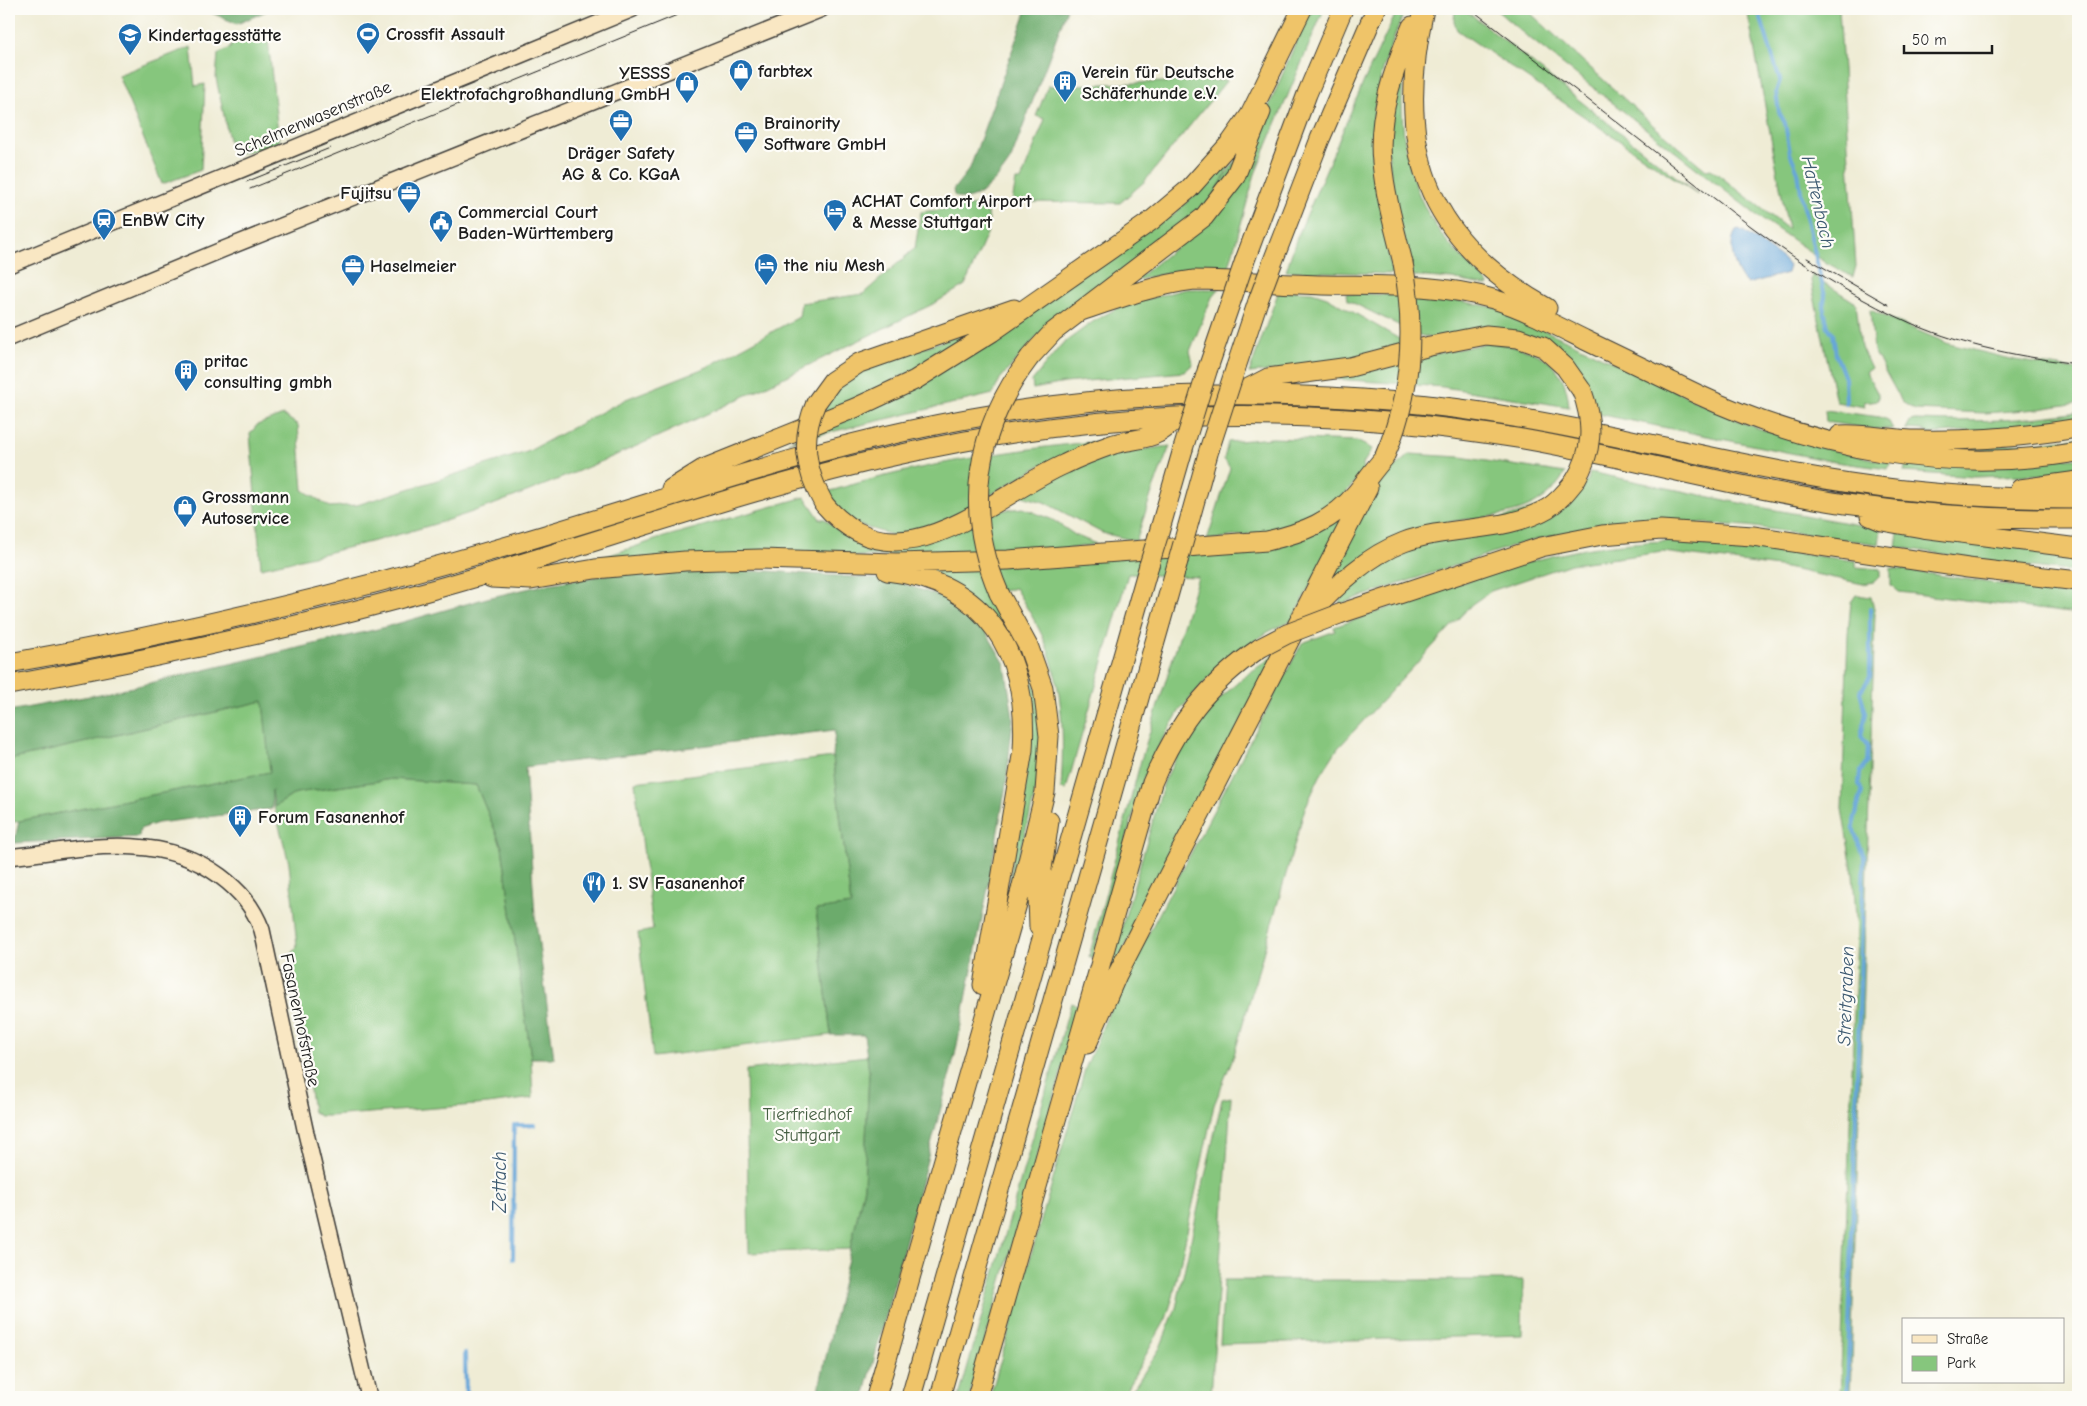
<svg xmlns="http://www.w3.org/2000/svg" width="2087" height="1406" font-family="'Comic Neue',sans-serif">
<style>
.green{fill:#86c67d;stroke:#51714c}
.forest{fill:#6cab6c;stroke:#446444}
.water{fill:#66a6d9;stroke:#41617a}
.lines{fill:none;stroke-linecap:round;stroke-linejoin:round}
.stream{stroke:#66a6d9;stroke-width:4}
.secondary-casing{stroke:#3c3b38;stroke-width:18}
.highway-casing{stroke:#3c3b38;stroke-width:21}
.secondary{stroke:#f9e7c3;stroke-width:15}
.highway{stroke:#efc469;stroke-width:19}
.tram{stroke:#1c1c1c;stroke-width:1}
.highway-bridge-casing{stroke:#3c3b38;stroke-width:21;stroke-linecap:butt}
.highway-bridge{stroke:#efc469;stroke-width:19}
.labels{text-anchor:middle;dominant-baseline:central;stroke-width:4.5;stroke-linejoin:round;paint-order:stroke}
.poi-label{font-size:18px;font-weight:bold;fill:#1c1c1c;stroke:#fdfcf7;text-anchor:start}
.street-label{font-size:18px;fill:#1c1c1c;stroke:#fdfcf7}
.park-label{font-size:18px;fill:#466043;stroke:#fdfcf7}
.water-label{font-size:19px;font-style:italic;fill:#3d5a71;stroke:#fdfcf7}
</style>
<rect width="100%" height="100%" fill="#fdfcf7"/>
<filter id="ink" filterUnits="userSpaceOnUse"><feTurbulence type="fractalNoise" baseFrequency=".02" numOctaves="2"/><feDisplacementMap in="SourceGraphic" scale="10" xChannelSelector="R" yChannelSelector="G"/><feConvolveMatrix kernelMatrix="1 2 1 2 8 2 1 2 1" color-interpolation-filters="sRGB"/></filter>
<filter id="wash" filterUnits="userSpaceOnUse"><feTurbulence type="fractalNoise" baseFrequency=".0096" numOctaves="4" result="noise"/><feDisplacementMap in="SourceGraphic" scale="20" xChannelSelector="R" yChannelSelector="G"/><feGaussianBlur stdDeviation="1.12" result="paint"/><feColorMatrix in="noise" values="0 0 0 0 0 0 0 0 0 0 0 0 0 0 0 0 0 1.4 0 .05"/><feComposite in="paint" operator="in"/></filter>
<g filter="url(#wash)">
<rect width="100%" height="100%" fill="#efecd5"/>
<path class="green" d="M 1310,9 L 1324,9 L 1255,174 L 1228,270 C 1195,269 1166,272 1134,281 L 1184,241 L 1267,111 Z
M 1398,9 L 1406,9 C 1366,99 1364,146 1388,242 L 1386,243 L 1392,274 L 1286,271 L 1296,240 L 1364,81 Z
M 1455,9 L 1463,9 L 1473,16 L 1699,195 L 1457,30 L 1454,22 Z
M 1495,9 L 1526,9 L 1654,126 L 1706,170 L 1711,169 L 1788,229 L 1747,9 L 1839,9 L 1856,266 L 1853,277 L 1825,262 L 1755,214 L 1523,33 Z
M 267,30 L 279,142 L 255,150 L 232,154 L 216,78 L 218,54 L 230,48 L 237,34 Z
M 191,47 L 195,86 L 205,84 L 201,170 L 162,184 L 118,75 Z
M 1405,59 C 1397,116 1404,180 1437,228 C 1451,249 1471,267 1489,284 L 1488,286 L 1452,279 L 1413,276 L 1394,202 L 1387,141 Z
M 1227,80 L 1145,181 L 1120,203 L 1012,202 L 1016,180 L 1021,180 L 1045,119 L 1036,116 L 1048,86 Z
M 1242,139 L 1214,198 L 1144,254 L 1050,322 L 1000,379 L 993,394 L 788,442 L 834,422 L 1174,214 L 1218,172 Z
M 984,204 L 989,219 L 987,234 L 965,285 L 935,303 C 790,374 646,448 495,504 C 419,532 340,550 261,568 L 250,434 L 257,425 L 283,415 L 298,425 L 303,490 L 330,507 L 357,505 L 527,452 L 626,399 L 707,367 L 799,317 L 801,303 L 863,294 L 915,248 L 921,212 Z
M 1812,275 L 1856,303 L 1861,347 L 1871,369 L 1866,372 L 1878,394 L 1878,400 L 1864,402 L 1865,407 L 1836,402 L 1811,281 Z
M 1186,289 L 1219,289 L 1212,297 L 1190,351 L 1193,364 L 1184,372 L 1065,383 L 1033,389 L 1032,381 L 1061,345 L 1094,321 L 1123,305 Z
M 1279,290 L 1312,292 L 1327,297 L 1408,344 L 1326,366 L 1249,373 Z
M 1346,293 L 1439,297 L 1497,308 L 1748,425 L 1814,446 L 1890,463 L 1888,469 L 1835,462 L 1598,414 L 1595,404 L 1555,348 L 1434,339 L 1419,335 L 1347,300 Z
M 1870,310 L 1949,344 L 2015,360 L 2078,370 L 2078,403 L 2039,409 L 1985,413 L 1915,410 L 1902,402 L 1874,351 Z
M 985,327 L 944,356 L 826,413 L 823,405 L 832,389 L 856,370 Z
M 1488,343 C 1532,348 1566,357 1569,407 L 1443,387 L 1336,379 L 1337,375 Z
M 1825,410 L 1880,417 L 1888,420 L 1893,429 L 1873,429 L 1826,422 Z
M 2078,412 L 2078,422 L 1929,434 L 1923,430 L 1906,429 L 1910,421 L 1915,420 C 1971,422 2024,421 2078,412 Z
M 1272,438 L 1357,441 L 1372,449 L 1363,464 L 1364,471 L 1339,501 L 1299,527 L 1207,540 L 1230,468 L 1224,459 L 1228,442 Z
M 2078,438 L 2078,443 C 2024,451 1971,453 1916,447 L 2041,443 Z
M 1101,441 L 1039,466 L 943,523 L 893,535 L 851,523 L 824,493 C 914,465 1007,450 1101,441 Z
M 1170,446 L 1153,489 L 1136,541 L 1102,533 L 1044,502 L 1018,495 L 1109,454 Z
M 1410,454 L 1460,457 L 1565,473 C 1534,527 1479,511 1428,527 C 1418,530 1408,538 1398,543 C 1376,556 1353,569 1331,581 L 1328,579 L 1384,472 L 1387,474 L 1391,467 L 1395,467 Z
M 2078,458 L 2078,473 L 1975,477 L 1904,472 L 1906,463 Z
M 1590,472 L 1759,507 L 1881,529 L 1879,544 L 1747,526 L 1678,522 L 1552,536 L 1519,544 L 1339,604 L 1346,588 L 1370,568 L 1408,547 L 1566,499 L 1588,480 Z
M 805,497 L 820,519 L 825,519 L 838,530 L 863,543 L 996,511 L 1023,508 L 1053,520 L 1075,535 L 1096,544 L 1051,552 L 589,562 L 664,537 Z
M 1347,511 L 1293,620 L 1268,632 L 1237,653 L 1208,678 L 1180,710 L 1162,740 L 1143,780 L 1092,959 L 1089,957 L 1141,760 L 1198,577 L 1128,574 L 1066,790 L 1061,789 C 1064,738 1064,690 1045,642 C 1037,623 1025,605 1015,588 L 991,594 C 1007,625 1029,656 1037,691 C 1054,760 1024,830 1007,896 L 1026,768 L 1018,657 L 928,572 L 927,569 L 1215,551 Z
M 1898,532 L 2078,554 L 2078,572 L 2023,566 L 1896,547 Z
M 1669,541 L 1765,549 L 1856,561 L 1856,567 L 1880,569 L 1880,576 L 1874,582 L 1863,584 L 1786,568 L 1663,552 L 1571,564 L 1491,591 L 1472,604 L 1338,748 L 1320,776 L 1305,808 L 1234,1055 L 1214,1105 L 1173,1297 L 1166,1319 L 1125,1392 L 1121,1397 L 990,1397 L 1085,1069 L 1116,995 L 1302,643 L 1335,631 L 1334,627 C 1414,600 1503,564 1585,549 C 1613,544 1641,542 1669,541 Z
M 1891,568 L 2078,596 L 2078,614 L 1899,592 L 1891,585 Z
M 1856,595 L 1871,597 L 1875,613 L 1850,1397 L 1840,1397 L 1857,932 L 1853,874 L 1842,809 L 1848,634 L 1851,602 Z
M 1275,655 L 1109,978 L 1114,954 L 1164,782 L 1185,740 L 1207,710 L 1245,676 Z
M 263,701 L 271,772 L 9,823 L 9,760 Z
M 833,757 L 851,905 L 816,910 L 831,1035 L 653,1057 L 638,933 L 653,930 L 635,782 Z
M 392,779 L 476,785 L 502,847 L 531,1058 L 533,1098 L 488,1104 L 330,1116 L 320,1116 L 313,1112 L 291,955 L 297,947 L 289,863 L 274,807 L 296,793 Z
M 1071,1003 L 1080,1006 L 969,1397 L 959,1397 Z
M 867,1056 L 869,1071 L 864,1187 L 850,1249 L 749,1253 L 746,1070 Z
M 1231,1097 L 1211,1397 L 1128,1397 L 1160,1348 L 1176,1308 L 1222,1099 Z
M 1224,1280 L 1523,1280 L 1522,1335 L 1220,1344 Z"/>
<path class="forest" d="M 189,9 L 271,9 L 237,24 L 203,9 L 189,12 Z
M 1027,9 L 1067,9 L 1011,159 C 1002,174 973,211 954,195 L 953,190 L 970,168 Z
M 768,571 L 893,580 L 947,599 L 983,627 L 1005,664 L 1013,718 L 1006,785 L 988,888 L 955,1055 L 864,1397 L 817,1397 L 864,1187 L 869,1071 L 864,1035 L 831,1035 L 816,910 L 851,905 L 833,757 L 835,730 L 525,767 L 535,915 L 554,1058 L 531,1058 L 502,847 L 476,785 L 392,779 L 296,793 L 274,807 L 272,790 L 272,809 L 158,823 L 140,829 L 139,837 L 14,843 L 19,821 L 270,772 L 263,701 L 9,760 L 9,711 L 116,691 L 382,628 L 487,598 L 548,584 L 618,573 Z"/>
<path class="water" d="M 1737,230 L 1743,231 L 1783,259 L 1789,266 L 1787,273 L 1747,284 C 1735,274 1726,242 1737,230 Z"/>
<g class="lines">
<path class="stream" d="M 1758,9 L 1780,80 L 1776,92 L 1779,112 L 1785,123 L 1790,153 L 1798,172 L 1802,199 L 1825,296 L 1823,306 L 1828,327 L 1833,334 L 1836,355 L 1845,378 L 1846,403
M 513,1259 L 514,1125 L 534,1125
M 465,1353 L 466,1397
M 1847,1397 L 1864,856 L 1854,831 L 1854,821 L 1862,792 L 1859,784 L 1860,772 L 1867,763 L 1868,745 L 1861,736 L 1866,713 L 1860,692 L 1870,677 L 1870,609"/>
</g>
</g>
<g filter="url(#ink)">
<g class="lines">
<g class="secondary-casing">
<path id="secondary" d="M 9,265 L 633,9
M 9,338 L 224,249 L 822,9
M 9,857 C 80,849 159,830 220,876 C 240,891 253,906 262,930 L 305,1129 L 369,1397"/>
</g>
<g class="highway-casing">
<path id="highway" d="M 1424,9 C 1395,144 1422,238 1547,308
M 1245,260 L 1307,94 L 1343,9
M 1273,261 L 1320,139 L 1376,9
M 1403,263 C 1395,230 1385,196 1382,162 C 1377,116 1394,68 1412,26
M 1081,311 C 1119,298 1155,285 1194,280 C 1237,280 1280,284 1323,285 C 1379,286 1439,283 1493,299 C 1525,309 1555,325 1585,340 C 1623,358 1660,376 1697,394 C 1816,450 1948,474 2078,452
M 1030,357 L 1053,332 L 1204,217 L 1235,177 L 1261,112
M 1236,367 L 1258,301
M 1208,368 L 1231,301
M 1239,393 L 1268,378 L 1350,367 L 1430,346 L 1486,335 L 1518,338 L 1543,347 L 1565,367 L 1582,391
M 816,403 L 832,381 L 859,363 L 1014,309
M 1840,435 C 1862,433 1894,440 1917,440 C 1971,441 2025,437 2078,428
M 671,489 L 703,469 L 855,408 L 915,380 L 992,332 L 1151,221 L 1189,189 L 1231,142 L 1250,115 L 1302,9
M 2020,489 L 2078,481
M 824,504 C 899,593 988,498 1065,464 C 1081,456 1097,450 1114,444 C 1128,440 1146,440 1158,433 C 1166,429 1172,422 1179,417
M 1870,516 L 1882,521 L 1922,528 L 2078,548
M 1187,529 L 1209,450
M 1158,536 L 1183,449
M 887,571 C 988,582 1029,655 1023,750 L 983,985
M 491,578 L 531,580 L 595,569 L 685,561 L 760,559 L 896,563 L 1008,560 L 1267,541 C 1302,533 1334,521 1357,492 C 1366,481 1374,469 1384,458
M 1311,613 C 1338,584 1367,556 1404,542 C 1450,525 1506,533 1548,508 C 1559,501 1567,491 1575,481
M 1342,613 L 1541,547 L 1602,535 L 1661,530 L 1753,536 L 1968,568 L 2078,581
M 9,663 C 190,632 368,588 545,535 C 626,511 707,484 788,461 C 910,426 1037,402 1164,396 C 1280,392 1398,397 1513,417 C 1628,436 1741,467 1856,484 C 1930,495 2004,499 2078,499
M 9,685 C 169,656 328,621 484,575 C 623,534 760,485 902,454 C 991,434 1083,421 1175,417 C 1291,412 1408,420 1523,439 C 1631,458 1737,488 1846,504 C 1923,515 2000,520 2078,519
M 1039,927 L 1038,897 L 1049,821
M 1087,1044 L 1117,975 L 1368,488
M 876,1397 L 1021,890 L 1045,792 L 1049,736 L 1043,688 L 1029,648 L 999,593
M 911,1397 L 1149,565
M 940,1397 L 1178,561
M 977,1397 L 1152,783 C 1177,724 1207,684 1260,648"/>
</g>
<use href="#secondary" class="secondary"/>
<use href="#highway" class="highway"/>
<path class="tram" d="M 1471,9 C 1530,56 1591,101 1650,148 C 1733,213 1816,282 1913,324 C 1966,347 2022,357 2078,364
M 246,182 L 330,148
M 250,189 L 692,9
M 1807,258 L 1889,305"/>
<g class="highway-bridge-casing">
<path id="highway-bridge" d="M 1231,301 L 1245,260
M 1258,301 L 1273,261
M 816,403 C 800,439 805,470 824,504
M 1183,449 L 1208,368
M 1209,450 L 1236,367
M 1384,458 C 1411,396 1416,329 1403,263
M 1575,481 C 1593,451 1594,424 1582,391
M 1178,561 L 1187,529
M 1149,565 L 1158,536
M 999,593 C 963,510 975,429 1030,357
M 1260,648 L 1287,634 L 1342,613"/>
</g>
<use href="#highway-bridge" class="highway-bridge"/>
</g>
</g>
<defs>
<g id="stadium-pin" transform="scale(1.25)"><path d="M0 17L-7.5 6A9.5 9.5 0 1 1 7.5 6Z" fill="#1f6fb2" stroke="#fdfcf7"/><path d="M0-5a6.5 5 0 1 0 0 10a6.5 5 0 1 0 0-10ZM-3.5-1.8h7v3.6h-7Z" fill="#fff"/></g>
<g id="school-pin" transform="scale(1.25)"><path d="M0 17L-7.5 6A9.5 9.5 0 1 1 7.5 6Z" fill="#1f6fb2" stroke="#fdfcf7"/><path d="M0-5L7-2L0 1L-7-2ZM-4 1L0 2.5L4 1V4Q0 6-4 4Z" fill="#fff"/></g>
<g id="shop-pin" transform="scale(1.25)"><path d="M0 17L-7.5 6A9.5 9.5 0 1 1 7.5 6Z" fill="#1f6fb2" stroke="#fdfcf7"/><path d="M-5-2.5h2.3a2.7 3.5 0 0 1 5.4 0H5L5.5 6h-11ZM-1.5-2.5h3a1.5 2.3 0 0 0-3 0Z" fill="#fff"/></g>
<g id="building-pin" transform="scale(1.25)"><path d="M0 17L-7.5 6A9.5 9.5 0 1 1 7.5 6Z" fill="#1f6fb2" stroke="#fdfcf7"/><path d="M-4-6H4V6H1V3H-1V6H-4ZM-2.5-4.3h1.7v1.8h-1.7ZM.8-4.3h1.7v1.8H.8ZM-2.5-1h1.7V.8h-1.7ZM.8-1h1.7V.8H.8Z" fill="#fff"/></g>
<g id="office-pin" transform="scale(1.25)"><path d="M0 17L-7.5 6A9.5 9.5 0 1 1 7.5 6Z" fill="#1f6fb2" stroke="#fdfcf7"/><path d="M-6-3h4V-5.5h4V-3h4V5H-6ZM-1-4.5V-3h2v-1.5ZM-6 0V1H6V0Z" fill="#fff"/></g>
<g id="hotel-pin" transform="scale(1.25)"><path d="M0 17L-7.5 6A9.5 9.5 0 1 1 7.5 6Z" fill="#1f6fb2" stroke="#fdfcf7"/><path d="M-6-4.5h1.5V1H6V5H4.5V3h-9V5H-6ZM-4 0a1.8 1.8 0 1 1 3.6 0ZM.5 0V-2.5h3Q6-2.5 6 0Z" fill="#fff"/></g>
<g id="station-pin" transform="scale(1.25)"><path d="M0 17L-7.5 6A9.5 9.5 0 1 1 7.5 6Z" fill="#1f6fb2" stroke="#fdfcf7"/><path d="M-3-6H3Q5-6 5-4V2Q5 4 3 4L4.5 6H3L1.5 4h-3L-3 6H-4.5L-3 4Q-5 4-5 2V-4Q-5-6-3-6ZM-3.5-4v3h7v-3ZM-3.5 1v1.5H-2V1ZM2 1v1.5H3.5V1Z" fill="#fff"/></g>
<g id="civic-pin" transform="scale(1.25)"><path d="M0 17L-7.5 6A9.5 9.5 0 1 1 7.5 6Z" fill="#1f6fb2" stroke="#fdfcf7"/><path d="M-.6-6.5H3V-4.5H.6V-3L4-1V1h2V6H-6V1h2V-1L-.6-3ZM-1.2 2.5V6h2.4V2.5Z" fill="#fff"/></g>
<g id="restaurant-pin" transform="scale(1.25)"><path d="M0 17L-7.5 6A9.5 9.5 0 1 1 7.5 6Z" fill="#1f6fb2" stroke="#fdfcf7"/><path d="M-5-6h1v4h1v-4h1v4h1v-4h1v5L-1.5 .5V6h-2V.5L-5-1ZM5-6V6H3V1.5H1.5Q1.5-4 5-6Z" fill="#fff"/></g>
</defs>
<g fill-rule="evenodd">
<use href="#stadium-pin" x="368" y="34"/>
<use href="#school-pin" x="130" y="35"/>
<use href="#shop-pin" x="741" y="71"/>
<use href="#building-pin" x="1065" y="82"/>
<use href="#shop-pin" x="687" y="83"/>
<use href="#office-pin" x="621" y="121"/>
<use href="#office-pin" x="746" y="133"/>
<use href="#office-pin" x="409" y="193"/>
<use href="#hotel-pin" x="835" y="211"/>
<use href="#station-pin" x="104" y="220"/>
<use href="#civic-pin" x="441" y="222"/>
<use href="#hotel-pin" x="766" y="265"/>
<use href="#office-pin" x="353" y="266"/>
<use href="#building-pin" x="186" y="371"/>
<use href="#shop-pin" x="185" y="507"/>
<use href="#building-pin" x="240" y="817"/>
<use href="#restaurant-pin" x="594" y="883"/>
</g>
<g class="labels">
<g class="poi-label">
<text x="386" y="34">Crossfit Assault</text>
<text x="148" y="35">Kindertagesstätte</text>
<text x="758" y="71">farbtex</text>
<text x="1082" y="72">Verein für Deutsche<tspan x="1082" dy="21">Schäferhunde e.V.</tspan></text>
<text x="670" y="73" text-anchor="end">YESSS<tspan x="670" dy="21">Elektrofachgroßhandlung GmbH</tspan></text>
<text x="764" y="123">Brainority<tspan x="764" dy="21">Software GmbH</tspan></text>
<text x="621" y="153" text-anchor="middle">Dräger Safety<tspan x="621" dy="21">AG &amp; Co. KGaA</tspan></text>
<text x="392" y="193" text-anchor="end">Fujitsu</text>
<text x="852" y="201">ACHAT Comfort Airport<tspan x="852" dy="21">&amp; Messe Stuttgart</tspan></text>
<text x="458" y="212">Commercial Court<tspan x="458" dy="21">Baden-Württemberg</tspan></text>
<text x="122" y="220">EnBW City</text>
<text x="784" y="265">the niu Mesh</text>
<text x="370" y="266">Haselmeier</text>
<text x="204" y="361">pritac<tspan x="204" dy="21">consulting gmbh</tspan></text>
<text x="202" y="497">Grossmann<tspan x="202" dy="21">Autoservice</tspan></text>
<text x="258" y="817">Forum Fasanenhof</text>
<text x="612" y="883">1. SV Fasanenhof</text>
</g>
<g class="street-label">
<text transform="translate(313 119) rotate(-23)">Schelmenwasenstraße</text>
<text transform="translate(300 1020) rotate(78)">Fasanenhofstraße</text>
</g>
<g class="park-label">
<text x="807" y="1114">Tierfriedhof<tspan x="807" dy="21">Stuttgart</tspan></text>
</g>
<g class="water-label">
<text transform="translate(1818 202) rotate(77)">Hattenbach</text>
<text transform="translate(1846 996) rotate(-88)">Streitgraben</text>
<text transform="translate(500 1182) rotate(-90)">Zettach</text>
</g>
</g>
<rect width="2087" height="1406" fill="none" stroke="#fdfcf7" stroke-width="30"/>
<rect x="1902" y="1318" width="162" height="65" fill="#fdfcf7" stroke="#a3a29f"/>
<rect x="1912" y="1335" width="25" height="8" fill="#f9e7c3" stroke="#a3a29f"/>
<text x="1947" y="1344" font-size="15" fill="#1c1c1c">Straße</text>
<rect x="1912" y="1356" width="25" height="15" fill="#86c67d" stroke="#a3a29f"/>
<text x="1947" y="1368" font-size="15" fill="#1c1c1c">Park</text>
<path d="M1904 45v8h88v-8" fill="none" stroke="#1c1c1c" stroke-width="2.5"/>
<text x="1912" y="45" font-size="15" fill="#1c1c1c" stroke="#fdfcf7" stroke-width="4" paint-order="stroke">50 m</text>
</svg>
